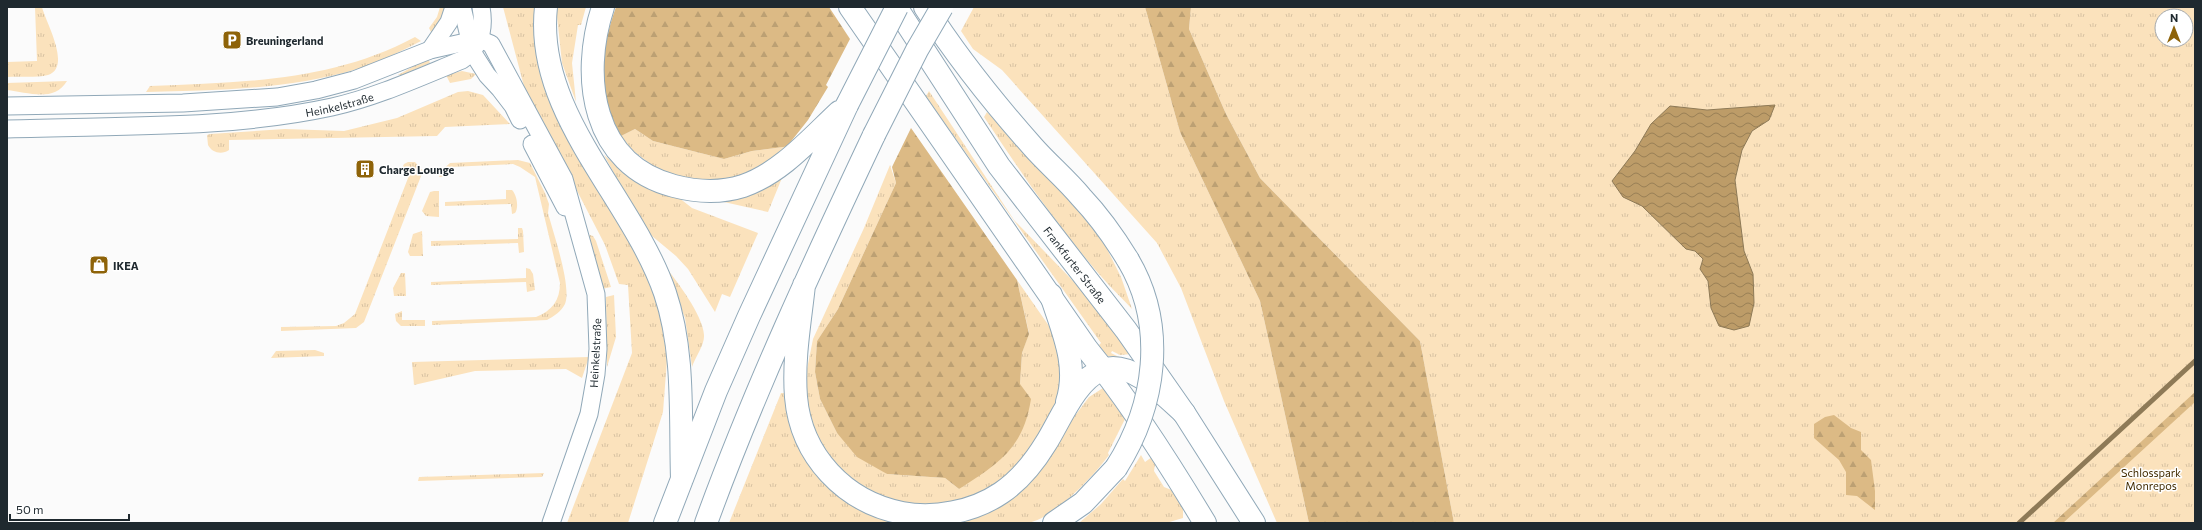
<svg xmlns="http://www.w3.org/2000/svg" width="2202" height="530" font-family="Commissioner,sans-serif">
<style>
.grass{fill:url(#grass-tufts);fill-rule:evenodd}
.forest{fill:url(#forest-firs)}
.water{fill:url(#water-waves);stroke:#8e7a57}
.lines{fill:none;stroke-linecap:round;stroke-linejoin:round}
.stream{stroke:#8e7a57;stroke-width:5}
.minor-casing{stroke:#90a8b8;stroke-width:19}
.primary-casing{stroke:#90a8b8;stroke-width:24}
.motorway-casing{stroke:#90a8b8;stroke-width:24}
.minor{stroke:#fff;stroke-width:17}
.primary{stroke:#fff;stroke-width:22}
.motorway{stroke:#fff;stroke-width:22}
.motorway-bridge-casing{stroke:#90a8b8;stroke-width:24;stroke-linecap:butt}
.motorway-bridge{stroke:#fff;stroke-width:22}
.labels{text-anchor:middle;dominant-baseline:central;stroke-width:3;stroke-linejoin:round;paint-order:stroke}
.poi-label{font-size:11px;font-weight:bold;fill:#1f292f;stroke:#fff;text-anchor:start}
.street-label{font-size:11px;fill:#1f292f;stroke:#fff}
.park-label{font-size:11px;fill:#412b00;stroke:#fff}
</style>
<defs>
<pattern id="grass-tufts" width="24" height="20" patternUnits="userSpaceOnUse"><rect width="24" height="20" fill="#fbe2bc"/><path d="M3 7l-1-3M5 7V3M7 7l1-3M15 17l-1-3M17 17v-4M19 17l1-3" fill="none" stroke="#d7c2a2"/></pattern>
<pattern id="forest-firs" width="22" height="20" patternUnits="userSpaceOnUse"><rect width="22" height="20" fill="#dcba85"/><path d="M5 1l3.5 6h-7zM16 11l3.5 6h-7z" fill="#bca073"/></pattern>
<pattern id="water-waves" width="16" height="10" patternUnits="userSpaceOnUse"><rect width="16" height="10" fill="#bd9c68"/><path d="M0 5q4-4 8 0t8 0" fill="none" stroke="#997f56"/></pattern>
</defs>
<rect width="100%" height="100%" fill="#fbfbfb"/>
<path class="grass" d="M 35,7 L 42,7 C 46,23 72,67 48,75 C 36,78 20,76 7,77 L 7,62 L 37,61 Z
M 440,7 L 447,7 L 446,11 L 432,34 L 429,28 L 437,17 Z
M 503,7 L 536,7 L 536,20 L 657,302 L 662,323 L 667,360 L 663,412 L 628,523 L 567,523 L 632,353 L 628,285 L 619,284 L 605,245 L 525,90 Z
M 556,7 L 586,7 L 581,25 L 578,25 L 572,63 L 576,102 L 562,63 Z
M 974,7 L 1145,7 L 1180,132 L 1260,301 L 1309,523 L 1277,523 L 1224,401 L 1181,288 L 1157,243 L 1002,70 L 973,49 L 961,31 Z
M 1191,7 L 2195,7 L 2195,523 L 1454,523 L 1420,341 L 1260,178 L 1226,114 L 1189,29 ZM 2162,16 L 2186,16 L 2186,40 L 2162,40 Z
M 415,37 L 421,41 C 400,52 379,62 357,69 C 288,90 217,90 146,92 L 150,86 C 242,82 331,82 415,37 Z
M 428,58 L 430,63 L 402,75 L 398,75 Z
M 462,71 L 476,74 L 471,79 L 450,83 L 446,75 Z
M 67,81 C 54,103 27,92 7,90 L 7,83 Z
M 468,91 L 483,95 L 510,124 L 445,127 L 437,136 L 229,140 L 229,150 C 222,155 212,153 208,145 L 207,135 L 210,134 L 285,129 L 344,131 L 397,118 L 458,92 Z
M 929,91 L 1014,220 L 1076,284 L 1132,354 L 1120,355 L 1112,351 L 1111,353 L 1119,357 L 1107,356 L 1099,345 L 1101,343 L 934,108 L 926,96 Z
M 987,112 L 1079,211 L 1105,245 L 1121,277 L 1132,309 C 1124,300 1115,292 1107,283 C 1061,232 1022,174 984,117 Z
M 635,129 L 653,141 L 724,159 L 752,151 L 791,146 L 741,180 L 695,184 L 648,165 L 649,163 L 632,150 L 621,136 Z
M 604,155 L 636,182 L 678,197 L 692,208 L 758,233 L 730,297 L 722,294 L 715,312 L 688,269 L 676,256 L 646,231 Z
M 518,160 L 530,163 L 545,193 L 549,204 L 548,213 C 553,232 572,287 565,304 C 561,312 554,316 547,320 L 432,325 L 432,321 L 536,317 C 552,311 560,300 560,283 L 535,177 L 520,167 L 513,164 L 450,167 L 449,176 L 439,177 L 441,171 L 450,163 Z
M 408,162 L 415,162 L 423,171 L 364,322 L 356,328 L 281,331 L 281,327 L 336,326 L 344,323 L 355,314 L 410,173 L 401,170 L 404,164 Z
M 890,165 L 896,183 L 838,309 L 817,341 L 815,372 L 820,399 L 837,433 L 887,474 L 945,478 L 959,489 L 1020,384 L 1022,353 L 1029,333 L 1017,280 L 1056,336 L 1063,356 L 1059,398 L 1036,440 L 1021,462 L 1004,478 L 988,490 L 959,502 L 926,506 L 885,499 L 855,484 L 822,451 L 809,417 L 806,393 L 807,369 L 813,339 L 864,228 Z
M 784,173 L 768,212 L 715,200 Z
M 506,190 L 512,190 C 517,195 519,208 515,213 L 512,214 L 511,204 L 445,206 L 445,202 L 506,199 Z
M 434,191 L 439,191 L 439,217 L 426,216 L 422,211 L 430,192 Z
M 518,228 L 522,228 L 523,231 L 524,252 L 519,253 L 518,243 L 431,246 L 431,241 L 518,239 Z
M 422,231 L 423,256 L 410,256 L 408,252 L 413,234 Z
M 590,235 L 593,236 L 596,241 L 611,287 L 602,289 L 588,237 Z
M 664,265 C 676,280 703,315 704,335 C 705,344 695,358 692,367 L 685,318 Z
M 526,268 L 530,269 L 533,274 L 535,290 L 527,292 L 526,282 L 431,285 L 431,282 L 526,278 Z
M 401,273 L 405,273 L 406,296 L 394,296 L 393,288 Z
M 614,295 L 616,337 L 607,367 L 606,297 Z
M 402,311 L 402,320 L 425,320 L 425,326 L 401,326 L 396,321 L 395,314 Z
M 315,350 L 324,353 L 324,356 L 271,358 L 276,351 Z
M 589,357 L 582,378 L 566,369 L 475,371 L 414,385 L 412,362 Z
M 1103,388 L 1125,419 L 1108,453 L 1109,455 C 1094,476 1052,520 1027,523 C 1000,526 970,523 943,523 L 957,521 L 1068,425 L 1089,397 Z
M 781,393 L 784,393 L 789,421 L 796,441 L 909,523 L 729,523 Z
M 1141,455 L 1145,462 L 1152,457 L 1155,464 L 1154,471 L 1164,487 L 1174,491 L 1183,506 L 1183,518 L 1166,523 L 1079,523 L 1101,504 L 1123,479 L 1125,481 Z
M 544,473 L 542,477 L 418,481 L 419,477 Z"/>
<path class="forest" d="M 616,7 L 829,7 L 850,39 L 826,85 L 828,87 L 808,120 L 789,144 L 791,146 L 752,151 L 724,159 L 653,141 L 635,129 L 621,136 C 597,95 600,51 616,7 Z
M 1145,7 L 1191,7 L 1189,29 L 1226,114 L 1260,178 L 1420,341 L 1454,523 L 1309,523 L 1260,301 L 1180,132 Z
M 911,128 L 1017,280 L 1029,334 L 1022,353 L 1020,384 L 1031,399 C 1023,449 999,463 959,489 L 945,478 L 887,474 L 857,457 L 837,433 L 820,399 L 815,372 L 817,341 L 838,309 L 896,183 L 892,167 Z
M 2195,392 L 2195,402 L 2063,523 L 2053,523 Z
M 1834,415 L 1851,428 L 1861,432 L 1861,450 L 1871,460 L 1875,491 L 1875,510 L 1857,496 L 1846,495 L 1846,472 L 1839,460 L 1814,438 L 1814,424 L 1825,417 Z"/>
<path class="water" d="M 1775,105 L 1769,120 L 1752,131 L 1742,150 L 1735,180 L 1744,251 L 1753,274 L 1754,303 L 1749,326 L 1734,330 L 1719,326 L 1711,308 L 1708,281 L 1700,269 L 1703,259 L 1695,251 L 1686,249 L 1642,206 L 1623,197 L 1612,181 L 1635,151 L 1651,124 L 1670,106 L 1707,110 Z"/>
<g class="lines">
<path class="stream" d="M 2019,523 L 2195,361"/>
<g class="minor-casing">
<g id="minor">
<path d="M 462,7 L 473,53 L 487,75 L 500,89 L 513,106 L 520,120"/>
<path d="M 430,50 L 449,22 L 454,7"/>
<path d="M 7,106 L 183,103 L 277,97 L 316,90 L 354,80 L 430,50 L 479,39 L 491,44 L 564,179 L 596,294 L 598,349 L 596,374 L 589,414 L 551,523"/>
<path id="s1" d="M 7,129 C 115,125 226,130 332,107 C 377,97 420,77 462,60 C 481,47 485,29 481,7"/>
<path d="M 532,144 L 565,207"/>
</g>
</g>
<g class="primary-casing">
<g id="primary">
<path d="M 850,7 L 1087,349 C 1131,403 1169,463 1205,523"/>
<path id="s2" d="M 896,7 L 999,166 L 1126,330 L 1184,413 L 1254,523"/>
</g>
</g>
<g class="motorway-casing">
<path id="motorway" d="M 546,7 C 534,114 632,197 665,293 C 685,352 680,418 682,479
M 603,7 C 580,77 592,165 674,186 C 697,192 721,193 743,186 C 781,173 810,139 839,112
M 925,7 C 957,57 993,102 1033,147 C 1048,164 1066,179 1081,197 C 1099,216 1114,237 1128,260
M 804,285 C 800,322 793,360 796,397 C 801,456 845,502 902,513 C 934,519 973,512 1001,493 C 1019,481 1035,461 1046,443 C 1060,421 1076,379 1102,370 C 1131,359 1165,396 1184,413
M 1051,295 C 1062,330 1079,365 1067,402
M 665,523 L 716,391 L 749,316 L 847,105
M 706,523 C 754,391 814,262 874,135
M 1054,523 L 1083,503 L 1116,468"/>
</g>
<use href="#minor" class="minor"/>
<use href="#primary" class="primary"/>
<use href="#motorway" class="motorway"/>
<g class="motorway-bridge-casing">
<path id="motorway-bridge" d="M 847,105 L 897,7
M 874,135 L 917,50 L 942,7
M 1116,468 C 1156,405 1167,326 1128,260"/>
</g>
<use href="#motorway-bridge" class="motorway-bridge"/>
</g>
<defs>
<g id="parking-square" transform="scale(1)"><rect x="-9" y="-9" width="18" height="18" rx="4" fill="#8e6309" stroke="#fff"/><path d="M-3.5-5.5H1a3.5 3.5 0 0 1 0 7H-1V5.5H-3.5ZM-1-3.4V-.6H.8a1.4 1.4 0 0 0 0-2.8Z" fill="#fff"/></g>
<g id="building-square" transform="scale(1)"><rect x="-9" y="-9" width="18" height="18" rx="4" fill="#8e6309" stroke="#fff"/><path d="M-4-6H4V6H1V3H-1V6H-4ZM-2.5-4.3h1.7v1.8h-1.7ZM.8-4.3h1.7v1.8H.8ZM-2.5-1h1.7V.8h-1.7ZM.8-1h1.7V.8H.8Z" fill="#fff"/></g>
<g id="shop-square" transform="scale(1)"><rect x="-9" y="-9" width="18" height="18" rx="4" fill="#8e6309" stroke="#fff"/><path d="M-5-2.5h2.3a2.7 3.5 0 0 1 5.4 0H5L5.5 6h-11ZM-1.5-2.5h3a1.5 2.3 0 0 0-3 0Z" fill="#fff"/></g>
</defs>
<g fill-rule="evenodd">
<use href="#parking-square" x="232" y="40"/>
<use href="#building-square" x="365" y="169"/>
<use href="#shop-square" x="99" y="265"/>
</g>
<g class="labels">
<g class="poi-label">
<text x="246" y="40">Breuningerland</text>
<text x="379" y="169">Charge Lounge</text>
<text x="113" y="265">IKEA</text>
</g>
<g class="street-label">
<text stroke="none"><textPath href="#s1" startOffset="334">Heinkelstraße</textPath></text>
<text stroke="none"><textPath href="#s2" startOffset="314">Frankfurter Straße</textPath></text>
<text transform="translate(595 353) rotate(-87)">Heinkelstraße</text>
</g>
<g class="park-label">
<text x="2151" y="472">Schlosspark<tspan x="2151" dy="13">Monrepos</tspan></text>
</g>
</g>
<rect width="2202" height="530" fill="none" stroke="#1f292f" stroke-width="16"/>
<g transform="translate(2174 28)"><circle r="19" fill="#ffffff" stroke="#a5a9ac"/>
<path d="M0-3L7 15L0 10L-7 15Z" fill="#8e6309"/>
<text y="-6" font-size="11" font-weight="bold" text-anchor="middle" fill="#1f292f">N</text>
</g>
<path d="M10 514v6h119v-6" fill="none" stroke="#1f292f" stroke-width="2"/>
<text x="16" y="514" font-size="12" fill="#1f292f" stroke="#ffffff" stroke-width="3" paint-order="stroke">50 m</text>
</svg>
